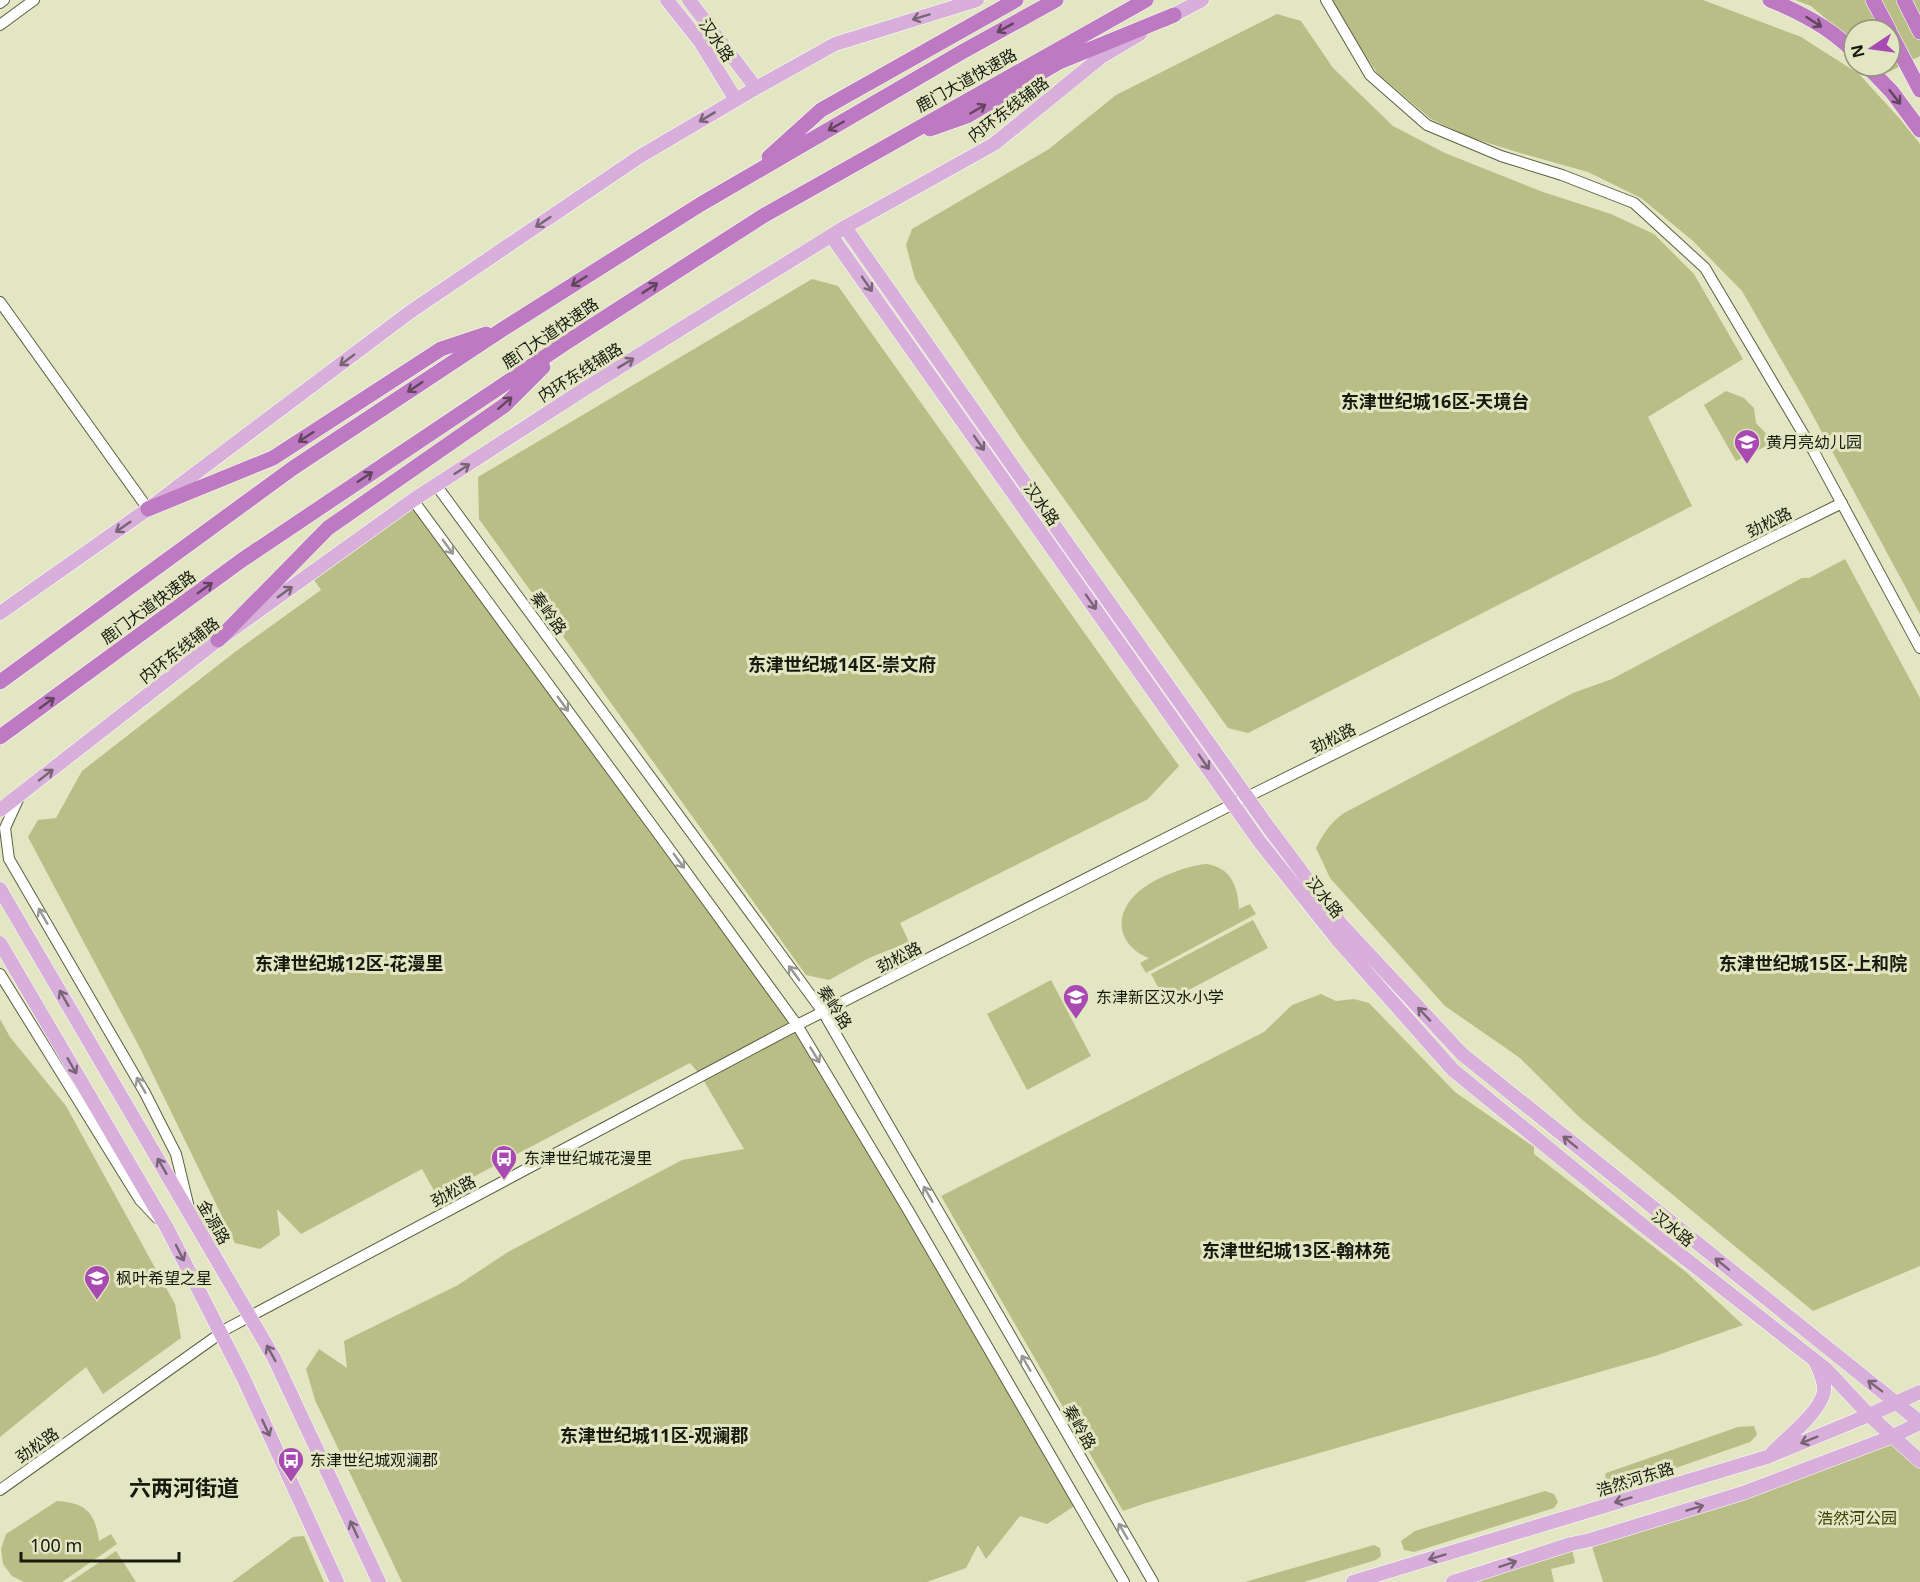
<svg xmlns="http://www.w3.org/2000/svg" width="1920" height="1582" font-family="'Noto Sans','Noto Sans SC',sans-serif">
<style>
.green{fill:#b9be87}
.lines{fill:none;stroke-linecap:round;stroke-linejoin:round}
.minor-casing{stroke:#5d5f41;stroke-width:12}
.major-casing{stroke:#fff;stroke-width:15}
.highway-casing{stroke:#fff;stroke-width:16}
.minor{stroke:#fff;stroke-width:10}
.major{stroke:#d7afda;stroke-width:14}
.highway{stroke:#bd79c2;stroke-width:15}
.oneway{stroke:#786474}
.oneway2{stroke:#63455f}
.oneway3{stroke:#989893}
.labels{text-anchor:middle;dominant-baseline:central;stroke-width:6;stroke-linejoin:round;paint-order:stroke}
.street-label{font-size:16px;fill:#191a0e;stroke:#e2e6c3}
.poi-label{font-size:16px;fill:#191a0e;stroke:#e2e6c3;text-anchor:start}
.park-label{font-size:16px;fill:#3c3f02;stroke:#e2e6c3}
.neighbourhood-label{font-size:18px;font-weight:bold;fill:#191a0e;stroke:#e2e6c3}
.district-label{font-size:22px;font-weight:bold;fill:#191a0e;stroke:#e2e6c3}
</style>
<rect width="100%" height="100%" fill="#e2e6c3"/>
<path class="green" d="M 1327,0 L 1703,0 L 1801,37 L 1859,74 L 1900,119 L 1920,144 L 1920,614 L 1804,399 L 1742,291 L 1693,241 L 1641,198 L 1588,172 L 1520,153 L 1469,137 L 1431,119 L 1378,74 Z
M 1795,0 L 1920,0 L 1920,56 L 1881,76 L 1873,66 L 1890,66 L 1890,30 L 1854,30 L 1854,43 L 1811,6 Z
M 1277,14 L 1301,21 L 1333,68 L 1393,126 L 1445,153 L 1543,192 L 1611,214 L 1654,234 L 1694,274 L 1743,359 L 1648,417 L 1692,506 L 1248,733 L 1228,728 L 1022,440 L 915,279 L 906,245 L 912,229 L 1049,149 L 1116,95 Z
M 812,279 L 838,286 L 1179,766 L 1148,799 L 900,923 L 909,942 L 869,958 L 829,980 L 806,975 L 479,519 L 478,477 Z
M 1726,391 L 1744,398 L 1754,408 L 1756,423 L 1774,442 L 1736,461 L 1704,405 Z
M 413,500 L 797,1025 L 1079,1503 L 1047,1524 L 1020,1516 L 986,1559 L 978,1545 L 966,1568 L 927,1582 L 402,1582 L 315,1400 L 306,1369 L 319,1349 L 347,1368 L 344,1341 L 458,1285 L 508,1252 L 682,1160 L 744,1149 L 701,1076 L 690,1063 L 437,1196 L 422,1169 L 301,1234 L 277,1209 L 280,1235 L 260,1249 L 235,1243 L 141,1050 L 28,837 L 38,820 L 56,818 L 82,771 L 235,652 L 321,590 L 310,574 Z
M 1845,559 L 1920,698 L 1920,1266 L 1813,1311 L 1579,1117 L 1520,1058 L 1445,1006 L 1330,878 L 1316,848 C 1323,834 1330,823 1344,813 L 1573,693 L 1612,679 L 1802,578 L 1809,578 Z
M 1207,864 C 1231,868 1238,886 1239,909 L 1250,904 L 1256,914 L 1146,973 L 1140,963 L 1149,958 C 1120,947 1112,918 1135,895 C 1149,880 1187,865 1207,864 Z
M 1253,920 L 1268,948 L 1166,1002 L 1151,974 Z
M 1051,980 L 1091,1056 L 1027,1090 L 987,1014 Z
M 1321,994 L 1336,1001 L 1354,999 L 1369,1003 L 1455,1092 L 1534,1147 L 1534,1154 L 1686,1272 L 1743,1325 L 1655,1356 L 1146,1503 L 1123,1511 L 941,1196 L 1264,1032 L 1292,1005 Z
M 0,1019 L 10,1037 L 66,1106 L 175,1304 L 181,1338 L 103,1394 L 86,1367 L 0,1437 Z
M 1754,1426 L 1757,1435 L 1750,1442 L 1613,1490 L 1603,1486 L 1606,1473 L 1738,1427 Z
M 1891,1437 L 1920,1461 L 1920,1582 L 1603,1582 L 1590,1540 Z
M 1545,1491 L 1554,1494 L 1558,1502 L 1554,1508 L 1414,1552 L 1404,1550 L 1401,1541 L 1415,1531 Z
M 57,1501 C 86,1503 95,1512 99,1541 L 111,1534 L 117,1544 L 62,1582 L 24,1582 L 12,1576 L 3,1564 L 1,1549 L 6,1534 Z
M 304,1536 L 324,1582 L 232,1582 L 293,1537 Z
M 1571,1544 L 1575,1563 L 1551,1569 L 1554,1582 L 1453,1582 Z
M 1374,1545 L 1380,1548 L 1381,1556 L 1376,1560 L 1304,1582 L 1245,1582 Z
M 116,1551 L 136,1582 L 70,1582 Z"/>
<g class="lines">
<g class="minor-casing">
<path id="minor" d="M 1326,0 L 1370,75 L 1427,125 L 1501,156 L 1562,175 L 1634,203 L 1705,268 L 1814,452 L 1920,648
M 0,3 L 4,0
M 0,25 L 34,0
M 0,302 L 148,509
M 436,485 L 823,1012 L 1153,1582
M 413,500 L 665,843 L 797,1025 L 908,1210 L 1124,1582
M 20,795 L 5,828 L 9,859 L 145,1093 L 176,1154 L 189,1208
M 0,974 L 140,1200 L 157,1218
M 0,1490 L 228,1328 L 797,1025 L 1247,797 L 1842,503"/>
</g>
<g class="major-casing">
<path id="major" d="M 667,0 L 701,43 L 736,100
M 689,0 L 756,88
M 1164,20 L 1202,0
M 845,227 L 1045,512 L 1269,828 L 1340,923 L 1462,1054 L 1920,1422
M 832,237 L 1259,841 L 1336,938 L 1453,1070 L 1640,1223 L 1826,1369 L 1869,1415 L 1920,1461
M 0,613 L 148,509 L 410,312 L 639,157 L 756,88 L 835,44 L 977,0
M 0,810 L 218,640 L 413,500 L 586,388 L 845,227 L 994,144 L 1101,57 L 1140,34
M 0,889 L 274,1358 L 379,1582
M 0,943 L 167,1228 L 243,1377 L 337,1582
M 1773,1452 C 1787,1438 1818,1413 1823,1395 C 1827,1385 1820,1372 1816,1363
M 1353,1582 L 1767,1457 L 1869,1415 L 1920,1392
M 1453,1582 L 1571,1544 L 1590,1540 L 1743,1493 L 1891,1437 L 1920,1423"/>
</g>
<g class="highway-casing">
<path id="highway" d="M 1770,0 C 1800,12 1831,28 1854,52
M 1873,0 L 1889,30
M 1904,0 L 1920,32
M 1890,33 L 1920,90
M 1867,66 L 1892,92 L 1920,130
M 930,129 L 967,116 L 1059,62 L 1174,15
M 769,157 L 821,110 L 1016,0
M 148,509 L 273,458 L 441,349 L 486,334
M 218,640 L 328,528 L 505,405 L 543,367
M 0,682 L 293,468 L 503,329 L 701,204 L 962,52 L 1056,0
M 0,737 L 242,560 L 567,342 L 763,216 L 1146,0"/>
</g>
<use href="#minor" class="minor"/>
<use href="#major" class="major"/>
<use href="#highway" class="highway"/>
</g>
<defs><path id="oneway-shaft" d="M-6 0H5M1.5-3L5.5 0L1.5 3" fill="none" stroke-width="1.6" stroke-linecap="round" stroke-linejoin="round" transform="scale(1.5)"/></defs>
<g class="oneway">
<use href="#oneway-shaft" transform="translate(921 17) rotate(163)"/>
<use href="#oneway-shaft" transform="translate(707 117) rotate(149)"/>
<use href="#oneway-shaft" transform="translate(543 222) rotate(146)"/>
<use href="#oneway-shaft" transform="translate(867 284) rotate(55)"/>
<use href="#oneway-shaft" transform="translate(347 360) rotate(143)"/>
<use href="#oneway-shaft" transform="translate(626 363) rotate(-31)"/>
<use href="#oneway-shaft" transform="translate(979 443) rotate(55)"/>
<use href="#oneway-shaft" transform="translate(462 469) rotate(-33)"/>
<use href="#oneway-shaft" transform="translate(123 527) rotate(145)"/>
<use href="#oneway-shaft" transform="translate(285 592) rotate(-36)"/>
<use href="#oneway-shaft" transform="translate(1091 602) rotate(55)"/>
<use href="#oneway-shaft" transform="translate(1204 762) rotate(55)"/>
<use href="#oneway-shaft" transform="translate(46 775) rotate(-38)"/>
<use href="#oneway-shaft" transform="translate(64 998) rotate(-120)"/>
<use href="#oneway-shaft" transform="translate(1424 1014) rotate(-133)"/>
<use href="#oneway-shaft" transform="translate(72 1066) rotate(60)"/>
<use href="#oneway-shaft" transform="translate(1570 1142) rotate(-141)"/>
<use href="#oneway-shaft" transform="translate(162 1166) rotate(-120)"/>
<use href="#oneway-shaft" transform="translate(180 1253) rotate(63)"/>
<use href="#oneway-shaft" transform="translate(1722 1264) rotate(-141)"/>
<use href="#oneway-shaft" transform="translate(271 1353) rotate(-119)"/>
<use href="#oneway-shaft" transform="translate(1875 1386) rotate(-143)"/>
<use href="#oneway-shaft" transform="translate(266 1428) rotate(65)"/>
<use href="#oneway-shaft" transform="translate(1809 1440) rotate(158)"/>
<use href="#oneway-shaft" transform="translate(1623 1500) rotate(163)"/>
<use href="#oneway-shaft" transform="translate(1695 1508) rotate(-17)"/>
<use href="#oneway-shaft" transform="translate(354 1529) rotate(-115)"/>
<use href="#oneway-shaft" transform="translate(1437 1557) rotate(163)"/>
<use href="#oneway-shaft" transform="translate(1508 1564) rotate(-18)"/>
</g>
<g class="oneway2">
<use href="#oneway-shaft" transform="translate(1814 22) rotate(33)"/>
<use href="#oneway-shaft" transform="translate(1005 28) rotate(151)"/>
<use href="#oneway-shaft" transform="translate(1895 97) rotate(52)"/>
<use href="#oneway-shaft" transform="translate(978 109) rotate(-30)"/>
<use href="#oneway-shaft" transform="translate(836 126) rotate(150)"/>
<use href="#oneway-shaft" transform="translate(579 281) rotate(148)"/>
<use href="#oneway-shaft" transform="translate(650 288) rotate(-33)"/>
<use href="#oneway-shaft" transform="translate(415 387) rotate(146)"/>
<use href="#oneway-shaft" transform="translate(505 403) rotate(-41)"/>
<use href="#oneway-shaft" transform="translate(306 437) rotate(147)"/>
<use href="#oneway-shaft" transform="translate(365 477) rotate(-34)"/>
<use href="#oneway-shaft" transform="translate(205 588) rotate(-36)"/>
<use href="#oneway-shaft" transform="translate(47 703) rotate(-36)"/>
</g>
<g class="oneway3">
<use href="#oneway-shaft" transform="translate(448 547) rotate(54)"/>
<use href="#oneway-shaft" transform="translate(563 704) rotate(54)"/>
<use href="#oneway-shaft" transform="translate(679 861) rotate(54)"/>
<use href="#oneway-shaft" transform="translate(43 916) rotate(-120)"/>
<use href="#oneway-shaft" transform="translate(794 973) rotate(-126)"/>
<use href="#oneway-shaft" transform="translate(815 1055) rotate(59)"/>
<use href="#oneway-shaft" transform="translate(141 1085) rotate(-120)"/>
<use href="#oneway-shaft" transform="translate(928 1194) rotate(-120)"/>
<use href="#oneway-shaft" transform="translate(1026 1363) rotate(-120)"/>
<use href="#oneway-shaft" transform="translate(1123 1531) rotate(-120)"/>
</g>
<defs>
<g id="school-pin" transform="scale(1.35)"><path d="M0 17L-7.5 6A9.5 9.5 0 1 1 7.5 6Z" fill="#a94ab2" stroke="#e2e6c3"/><path d="M0-5L7-2L0 1L-7-2ZM-4 1L0 2.5L4 1V4Q0 6-4 4Z" fill="#fff"/></g>
<g id="bus-pin" transform="scale(1.35)"><path d="M0 17L-7.5 6A9.5 9.5 0 1 1 7.5 6Z" fill="#a94ab2" stroke="#e2e6c3"/><path d="M-5-6H5V4H4V6H2V4H-2V6H-4V4H-5ZM-3.5-4V0h7V-4ZM-3.5 1.2v1.5H-2V1.2ZM2 1.2v1.5H3.5V1.2Z" fill="#fff"/></g>
</defs>
<g fill-rule="evenodd">
<use href="#school-pin" x="1747" y="442"/>
<use href="#school-pin" x="1076" y="997"/>
<use href="#bus-pin" x="504" y="1158"/>
<use href="#school-pin" x="97" y="1278"/>
<use href="#bus-pin" x="291" y="1460"/>
</g>
<g class="labels">
<g class="street-label">
<text transform="translate(717 40) rotate(56)">汉水路</text>
<text transform="translate(966 80) rotate(-29)">鹿门大道快速路</text>
<text transform="translate(1008 109) rotate(-37)">内环东线辅路</text>
<text transform="translate(550 333) rotate(-34)">鹿门大道快速路</text>
<text transform="translate(580 372) rotate(-32)">内环东线辅路</text>
<text transform="translate(1042 504) rotate(55)">汉水路</text>
<text transform="translate(1769 522) rotate(-26)">劲松路</text>
<text transform="translate(148 607) rotate(-36)">鹿门大道快速路</text>
<text transform="translate(549 613) rotate(54)">秦岭路</text>
<text transform="translate(179 650) rotate(-38)">内环东线辅路</text>
<text transform="translate(1333 738) rotate(-26)">劲松路</text>
<text transform="translate(1325 897) rotate(51)">汉水路</text>
<text transform="translate(899 957) rotate(-27)">劲松路</text>
<text transform="translate(835 1007) rotate(57)">秦岭路</text>
<text transform="translate(453 1191) rotate(-28)">劲松路</text>
<text transform="translate(214 1222) rotate(60)">金源路</text>
<text transform="translate(1673 1228) rotate(38)">汉水路</text>
<text transform="translate(1080 1427) rotate(60)">秦岭路</text>
<text transform="translate(37 1445) rotate(-35)">劲松路</text>
<text transform="translate(1635 1479) rotate(-17)">浩然河东路</text>
</g>
<g class="poi-label">
<text x="1766" y="442">黄月亮幼儿园</text>
<text x="1096" y="997">东津新区汉水小学</text>
<text x="524" y="1158">东津世纪城花漫里</text>
<text x="116" y="1278">枫叶希望之星</text>
<text x="310" y="1460">东津世纪城观澜郡</text>
</g>
<g class="park-label">
<text x="1857" y="1518">浩然河公园</text>
</g>
<g class="neighbourhood-label">
<text x="1435" y="401">东津世纪城16区-天境台</text>
<text x="842" y="664">东津世纪城14区-崇文府</text>
<text x="349" y="963">东津世纪城12区-花漫里</text>
<text x="1813" y="963">东津世纪城15区-上和院</text>
<text x="1296" y="1250">东津世纪城13区-翰林苑</text>
<text x="654" y="1435">东津世纪城11区-观澜郡</text>
</g>
<g class="district-label">
<text x="184" y="1487">六两河街道</text>
</g>
</g>
<g transform="translate(1872 48) rotate(257)"><circle r="28" fill="#e2e6c3" stroke="#92947b" stroke-width="1.5"/>
<path d="M0-4.5L10 22L0 15L-10 22Z" fill="#a94ab2"/>
<text y="-9" font-size="16" font-weight="bold" text-anchor="middle" fill="#191a0e">N</text>
</g>
<path d="M21 1552v9h158v-9" fill="none" stroke="#191a0e" stroke-width="3"/>
<text x="30" y="1552" font-size="18" fill="#191a0e" stroke="#e2e6c3" stroke-width="4.5" paint-order="stroke">100 m</text>
</svg>
